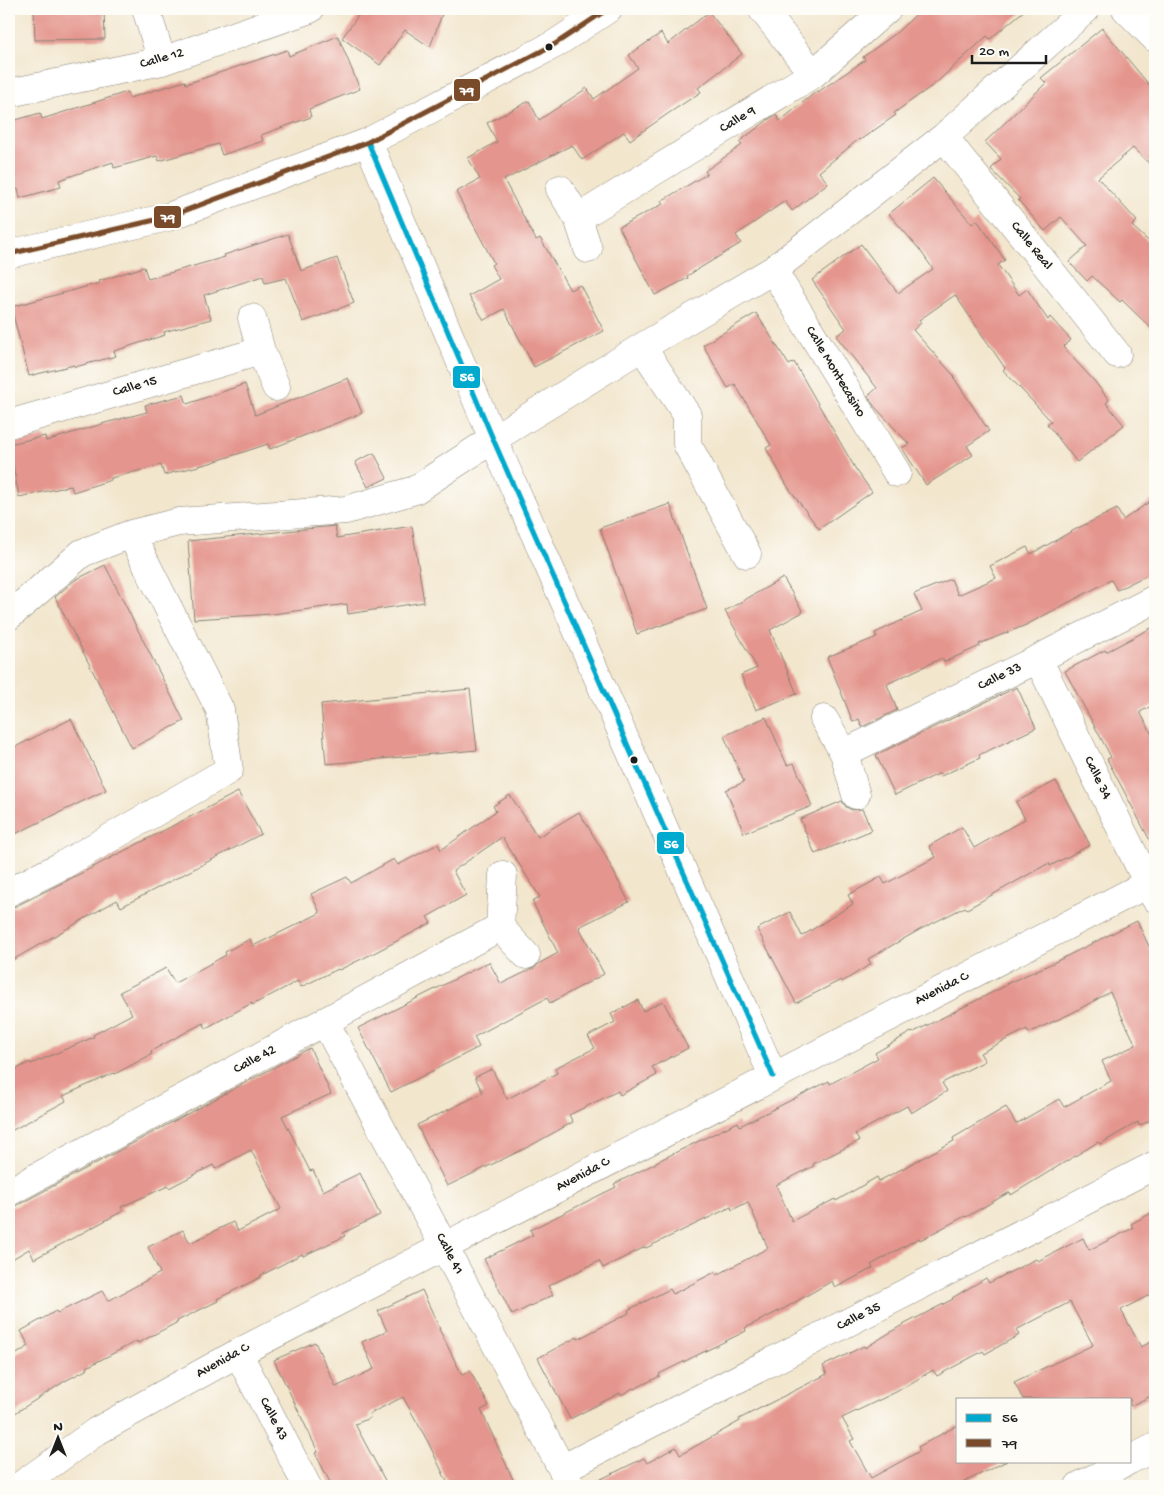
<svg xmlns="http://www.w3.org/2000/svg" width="1164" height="1495" font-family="'Gochi Hand',sans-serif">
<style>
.building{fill:#e4958d;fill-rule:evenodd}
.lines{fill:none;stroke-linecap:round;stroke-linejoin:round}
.minor-casing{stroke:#878174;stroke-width:29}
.minor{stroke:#fff;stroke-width:28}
.bus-1-casing{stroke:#fdfcf7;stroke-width:9}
.bus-2-casing{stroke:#fdfcf7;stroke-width:9}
.bus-1{stroke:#00a9ce;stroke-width:5}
.bus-2{stroke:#7a4b2a;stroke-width:5}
.bus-dot{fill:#1c1c1c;stroke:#fdfcf7;stroke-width:2}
.labels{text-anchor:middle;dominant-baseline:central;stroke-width:4;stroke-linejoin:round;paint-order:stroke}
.street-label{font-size:14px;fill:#1c1c1c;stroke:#fdfcf7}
.line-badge{stroke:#fdfcf7;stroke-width:2}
.badge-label{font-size:14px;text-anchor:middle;font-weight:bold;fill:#fff}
</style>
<rect width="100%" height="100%" fill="#fdfcf7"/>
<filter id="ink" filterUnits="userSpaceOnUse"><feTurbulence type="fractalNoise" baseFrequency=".02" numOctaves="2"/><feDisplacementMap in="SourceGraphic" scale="10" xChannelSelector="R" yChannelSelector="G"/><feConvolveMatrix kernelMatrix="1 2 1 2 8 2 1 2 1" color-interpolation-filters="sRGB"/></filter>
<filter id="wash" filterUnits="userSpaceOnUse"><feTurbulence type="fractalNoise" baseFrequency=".0096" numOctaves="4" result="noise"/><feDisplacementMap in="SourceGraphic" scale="20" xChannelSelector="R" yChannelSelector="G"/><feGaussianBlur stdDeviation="1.12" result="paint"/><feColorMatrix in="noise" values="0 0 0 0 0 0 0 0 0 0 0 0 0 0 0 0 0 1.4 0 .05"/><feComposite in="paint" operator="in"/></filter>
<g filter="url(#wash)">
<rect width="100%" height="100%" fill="#f2e6cd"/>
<g id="blocks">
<path class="building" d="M 34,9 L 104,9 L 105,39 L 35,40 Z
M 363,9 L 444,9 L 430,47 L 405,30 L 380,65 L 342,38 Z
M 922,9 L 1026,9 L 990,39 L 987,36 L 936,83 L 894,113 L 896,115 L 860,140 L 859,139 L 819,172 L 828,183 L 792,211 L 785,201 L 736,235 L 741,243 L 687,276 L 688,278 L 655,295 L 619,227 L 663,204 L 661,201 L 707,174 L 705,171 L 742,145 L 739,142 L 769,119 L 776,115 L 780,121 L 817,91 L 818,92 L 865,60 L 863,57 L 895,34 Z
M 709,12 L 742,54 L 698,88 L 701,92 L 669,113 L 630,140 L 624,132 L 582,160 L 572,145 L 504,180 L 536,240 L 540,238 L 570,290 L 580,285 L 604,331 L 534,367 L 504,309 L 484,320 L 469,296 L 499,279 L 491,265 L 494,263 L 456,192 L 480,179 L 468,158 L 497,142 L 487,123 L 529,101 L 539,120 L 587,88 L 594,99 L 638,68 L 629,55 L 661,33 L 668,44 Z
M 1102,28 L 1155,92 L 1155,169 L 1133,148 L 1098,178 L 1137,221 L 1132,226 L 1155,247 L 1155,332 L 1122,300 L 1120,302 L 1092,276 L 1087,281 L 1069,262 L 1087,246 L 1061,217 L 1045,231 L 1018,200 L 1020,199 L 991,169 L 1001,159 L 985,142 L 1046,83 L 1041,78 Z
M 338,36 L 360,89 L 309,109 L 311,117 L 261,135 L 263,141 L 222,155 L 218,144 L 159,161 L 157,156 L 114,168 L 113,162 L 59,180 L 61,187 L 20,198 L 18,189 L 9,192 L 9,122 L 40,113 L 42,119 L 127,92 L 129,98 L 185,81 L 186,84 L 287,50 L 289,56 Z
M 933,178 L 972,224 L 977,220 L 1005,260 L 998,265 L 1019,295 L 1027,289 L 1048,320 L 1050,317 L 1071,340 L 1063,347 L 1095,382 L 1109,400 L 1106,403 L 1124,425 L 1077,462 L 1047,424 L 1051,421 L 1003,370 L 1005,368 L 955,295 L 919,320 L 921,323 L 913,330 L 955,377 L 954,378 L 989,431 L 967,446 L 973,455 L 926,485 L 902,448 L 909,444 L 874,406 L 868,396 L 877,388 L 836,336 L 846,329 L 812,280 L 861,244 L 898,293 L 933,269 L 920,250 L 889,214 Z
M 288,234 L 301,271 L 337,258 L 354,303 L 303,322 L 286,278 L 265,283 L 263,276 L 204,295 L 211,319 L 164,332 L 165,335 L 114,351 L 116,356 L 75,367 L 74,365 L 29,376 L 11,307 L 100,283 L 99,281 L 144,267 L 148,279 L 225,257 L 224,255 Z
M 756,313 L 789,365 L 794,362 L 855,468 L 872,492 L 819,529 L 788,487 L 766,448 L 771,445 L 735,384 L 728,388 L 703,345 Z
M 348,378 L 362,413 L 270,449 L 268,444 L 210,463 L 164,475 L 161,465 L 111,478 L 111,480 L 73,492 L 71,486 L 19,497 L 9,444 L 45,436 L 46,441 L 105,423 L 147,412 L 145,405 L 184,395 L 187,404 L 245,384 L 255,415 Z
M 374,453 L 387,478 L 368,487 L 355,462 Z
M 1155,498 L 1155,571 L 1117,590 L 1111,580 L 1026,625 L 979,644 L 980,646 L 944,662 L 942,658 L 887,684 L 897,710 L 862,727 L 859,719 L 853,722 L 827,657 L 877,637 L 875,633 L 922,611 L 914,594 L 951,579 L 958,595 L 996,578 L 990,566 L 1027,547 L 1031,554 L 1076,529 L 1117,509 L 1123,520 Z
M 670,504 L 707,609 L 637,634 L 600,528 Z
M 335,526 L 337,538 L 412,526 L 424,602 L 348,614 L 347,604 L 273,614 L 194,619 L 188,541 Z
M 105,565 L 184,721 L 132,748 L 55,597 L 75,580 Z
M 783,578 L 803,612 L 770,630 L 797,694 L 756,710 L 741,675 L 757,668 L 725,611 Z
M 1155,626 L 1155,704 L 1140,712 L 1155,740 L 1155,850 L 1107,759 L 1111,757 L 1065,671 L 1105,650 L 1106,652 Z
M 1017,687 L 1036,728 L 979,755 L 980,758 L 941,776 L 940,773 L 895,795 L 876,755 Z
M 470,689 L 477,750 L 326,764 L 321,704 Z
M 766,717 L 787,765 L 794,763 L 812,806 L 744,833 L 726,790 L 744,782 L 724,736 Z
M 71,719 L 106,790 L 9,837 L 9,750 Z
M 1056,781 L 1090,845 L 1050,866 L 1049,863 L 967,909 L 965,907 L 921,929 L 868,959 L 871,964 L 842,982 L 841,980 L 796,1003 L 757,929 L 790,912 L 802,936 L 853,904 L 848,895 L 881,877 L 885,884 L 936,857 L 929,846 L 962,827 L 974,848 L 1025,819 L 1016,802 Z
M 238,792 L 261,834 L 121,907 L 117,900 L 9,962 L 9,908 L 16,906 L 68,880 Z
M 510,795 L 538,837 L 579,812 L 604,853 L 629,902 L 579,927 L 604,974 L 550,1003 L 547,998 L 474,1037 L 479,1047 L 391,1092 L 358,1028 L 489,962 L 501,984 L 536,967 L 538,964 L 558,953 L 532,901 L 540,897 L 502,837 L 453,871 L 466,895 L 427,917 L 431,923 L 374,953 L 339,970 L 338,969 L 301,987 L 298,981 L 252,1005 L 252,1003 L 206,1028 L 203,1023 L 151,1051 L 152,1054 L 115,1074 L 114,1073 L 63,1096 L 66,1101 L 9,1132 L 9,1073 L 30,1062 L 31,1064 L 94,1037 L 93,1035 L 132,1014 L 120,992 L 166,968 L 175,983 L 226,955 L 225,952 L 250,939 L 253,946 L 320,913 L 311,894 L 347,877 L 351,883 L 394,859 L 398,865 L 438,844 L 441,850 L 496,811 L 493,806 Z
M 842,801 L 846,807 L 852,810 L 862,809 L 872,830 L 815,854 L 800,819 Z
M 1137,921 L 1155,959 L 1155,1118 L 1139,1126 L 1138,1122 L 1100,1144 L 1098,1142 L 1011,1195 L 1010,1192 L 966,1217 L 965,1216 L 920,1240 L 919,1238 L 871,1265 L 873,1268 L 835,1288 L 832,1281 L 785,1308 L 745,1328 L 746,1331 L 659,1374 L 660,1376 L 634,1389 L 633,1388 L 621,1395 L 620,1393 L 570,1419 L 538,1358 L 577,1337 L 578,1339 L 629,1313 L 628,1310 L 670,1289 L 673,1294 L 715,1272 L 717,1275 L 768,1248 L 748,1202 L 732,1210 L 731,1207 L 646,1248 L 645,1247 L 603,1268 L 599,1261 L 548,1286 L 553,1295 L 512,1315 L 484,1259 L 533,1235 L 530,1230 L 616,1187 L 614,1184 L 656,1163 L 656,1162 L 738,1122 L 740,1126 L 829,1081 L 830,1084 L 878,1058 L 875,1053 L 911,1032 L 912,1033 L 1007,985 L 1006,984 L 1053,963 ZM 1110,992 L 1136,1045 L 1102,1061 L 1111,1081 L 1064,1107 L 1059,1099 L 1016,1124 L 1006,1107 L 953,1138 L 954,1141 L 879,1181 L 877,1177 L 836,1201 L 835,1199 L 792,1221 L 776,1185 L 814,1166 L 813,1164 L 859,1141 L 855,1134 L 907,1106 L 911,1113 L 947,1091 L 942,1083 L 985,1061 L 980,1053 L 1027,1029 L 1028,1033 L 1070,1014 Z
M 638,1000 L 643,1011 L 663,1001 L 688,1048 L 652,1067 L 657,1075 L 620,1095 L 618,1091 L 569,1115 L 573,1122 L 530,1146 L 447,1186 L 417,1125 L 483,1093 L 475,1077 L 492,1069 L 507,1099 L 557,1073 L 555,1068 L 595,1048 L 588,1036 L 615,1022 L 611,1014 Z
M 310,1048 L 331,1094 L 282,1116 L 310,1171 L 313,1170 L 323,1191 L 360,1173 L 380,1215 L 343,1233 L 345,1236 L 303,1256 L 302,1254 L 260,1276 L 261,1277 L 217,1299 L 218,1301 L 177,1321 L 178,1322 L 138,1343 L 137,1341 L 87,1367 L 88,1369 L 65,1381 L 9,1417 L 9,1359 L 29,1346 L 21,1331 L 56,1311 L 57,1313 L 102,1291 L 108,1301 L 160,1273 L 148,1247 L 183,1230 L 190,1243 L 233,1222 L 238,1231 L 281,1209 L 251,1150 L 215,1169 L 213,1165 L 169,1188 L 168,1186 L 121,1207 L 123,1211 L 34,1259 L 29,1249 L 9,1261 L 9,1208 L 16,1206 Z
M 1155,1211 L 1155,1292 L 1121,1310 L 1141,1347 L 1155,1340 L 1155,1394 L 1130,1406 L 1130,1399 L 1023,1399 L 1014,1382 L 1093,1345 L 1070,1302 L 1016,1330 L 1019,1335 L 985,1354 L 983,1351 L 937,1376 L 933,1370 L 896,1392 L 842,1418 L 854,1439 L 850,1441 L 871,1478 L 920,1451 L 918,1447 L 958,1425 L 958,1461 L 1007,1461 L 956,1486 L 587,1486 L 644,1458 L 647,1463 L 676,1447 L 680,1455 L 740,1421 L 739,1419 L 827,1374 L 823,1366 L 864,1346 L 865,1348 L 899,1327 L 953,1299 L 952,1298 L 986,1278 L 989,1283 L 1036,1259 L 1038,1261 L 1083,1238 L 1089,1250 L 1133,1228 L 1131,1224 Z
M 422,1290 L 440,1329 L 439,1329 L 462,1375 L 470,1371 L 489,1406 L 481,1410 L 516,1486 L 449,1486 L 428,1442 L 403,1397 L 369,1414 L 370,1418 L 355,1424 L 388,1486 L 332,1486 L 315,1453 L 318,1452 L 274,1360 L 315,1342 L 336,1387 L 374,1369 L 362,1342 L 387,1331 L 378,1311 Z"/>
</g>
</g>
<g filter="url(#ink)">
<use href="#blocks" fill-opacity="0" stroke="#878174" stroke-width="1"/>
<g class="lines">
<g class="minor-casing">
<path id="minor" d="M 146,9 L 162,61
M 762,9 L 813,74
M 1126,9 L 1155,38
M 9,93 L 162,61 L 310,9
M 944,137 L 1117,354
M 368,142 L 493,439 L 773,1076
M 560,189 L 578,218 L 588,249
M 578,218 L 813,74 L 887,9
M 9,254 L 168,217 L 368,142 L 555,44 L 608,9
M 773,270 L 897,473
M 252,318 L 261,351 L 276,387
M 642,347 L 687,415 L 687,444 L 747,554
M 9,424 L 261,351
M 9,616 L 82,553 L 131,534 L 179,522 L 346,510 L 415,490 L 493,439 L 642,347 L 773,270 L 944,137 L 1086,9
M 1038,659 L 1155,898
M 824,719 L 844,753 L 856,795
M 844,753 L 1038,659 L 1155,599
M 503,875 L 500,927 L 526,955
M 9,892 L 61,866 L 229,770 L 220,710 L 131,534
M 325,1022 L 571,1486
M 9,1192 L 500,927
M 238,1353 L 307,1486
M 1130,1460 L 1155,1447
M 562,1469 L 1155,1165
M 20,1486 L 97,1431 L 238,1353 L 1155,880
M 1079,1486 L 1128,1461"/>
</g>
<use href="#minor" class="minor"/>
<g class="bus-1-casing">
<path id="bus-1" d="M 368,142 L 493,439 L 773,1076"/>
</g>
<g class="bus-2-casing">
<path id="bus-2" d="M 9,254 L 168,217 L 368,142 L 555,44 L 608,9"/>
</g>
<use href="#bus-1" class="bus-1"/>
<use href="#bus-2" class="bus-2"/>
</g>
</g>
<g class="bus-dot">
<circle cx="549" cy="47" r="4.5"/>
<circle cx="634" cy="760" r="4.5"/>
</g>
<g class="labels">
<g class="street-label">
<text transform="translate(162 59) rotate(-16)">Calle 12</text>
<text transform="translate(738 120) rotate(-31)">Calle 9</text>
<text transform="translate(1031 246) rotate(51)">Calle Real</text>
<text transform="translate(835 372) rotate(59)">Calle Montecasino</text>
<text transform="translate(135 387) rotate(-16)">Calle 15</text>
<text transform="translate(1000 677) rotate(-26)">Calle 33</text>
<text transform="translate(1097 778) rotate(64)">Calle 34</text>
<text transform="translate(942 989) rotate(-27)">Avenida C</text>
<text transform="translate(255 1060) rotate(-28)">Calle 42</text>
<text transform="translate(583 1175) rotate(-28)">Avenida C</text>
<text transform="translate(449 1254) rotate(62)">Calle 41</text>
<text transform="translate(859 1317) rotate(-27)">Calle 35</text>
<text transform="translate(223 1361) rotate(-29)">Avenida C</text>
<text transform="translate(273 1419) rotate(63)">Calle 43</text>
</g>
</g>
<g class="line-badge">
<rect x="453" y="78" width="28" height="24" rx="5" fill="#7a4b2a"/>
<rect x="153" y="205" width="29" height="24" rx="5" fill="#7a4b2a"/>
<rect x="452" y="365" width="29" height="24" rx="5" fill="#00a9ce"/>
<rect x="656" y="831" width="29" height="24" rx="5" fill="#00a9ce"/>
</g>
<g class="badge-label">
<text x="467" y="95">79</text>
<text x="168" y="222">79</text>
<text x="467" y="381">56</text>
<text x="671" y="848">56</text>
</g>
<rect width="1164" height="1495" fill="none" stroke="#fdfcf7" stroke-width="30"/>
<rect x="956" y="1398" width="175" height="65" fill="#fdfcf7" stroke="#a3a29f"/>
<rect x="966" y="1414" width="25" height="8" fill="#00a9ce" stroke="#a3a29f"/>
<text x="1002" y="1422" font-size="15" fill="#1c1c1c">56</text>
<rect x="966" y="1439" width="25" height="8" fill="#7a4b2a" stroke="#a3a29f"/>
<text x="1002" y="1448" font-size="15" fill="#1c1c1c">79</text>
<g transform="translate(58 1438)" stroke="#fdfcf7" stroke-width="4" paint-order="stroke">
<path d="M0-4L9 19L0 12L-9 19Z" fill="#1c1c1c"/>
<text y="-8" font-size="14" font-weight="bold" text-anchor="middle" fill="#1c1c1c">N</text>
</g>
<path d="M972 55v8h74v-8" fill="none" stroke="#1c1c1c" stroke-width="2.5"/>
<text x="979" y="55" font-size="15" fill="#1c1c1c" stroke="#fdfcf7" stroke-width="4" paint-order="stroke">20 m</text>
</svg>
